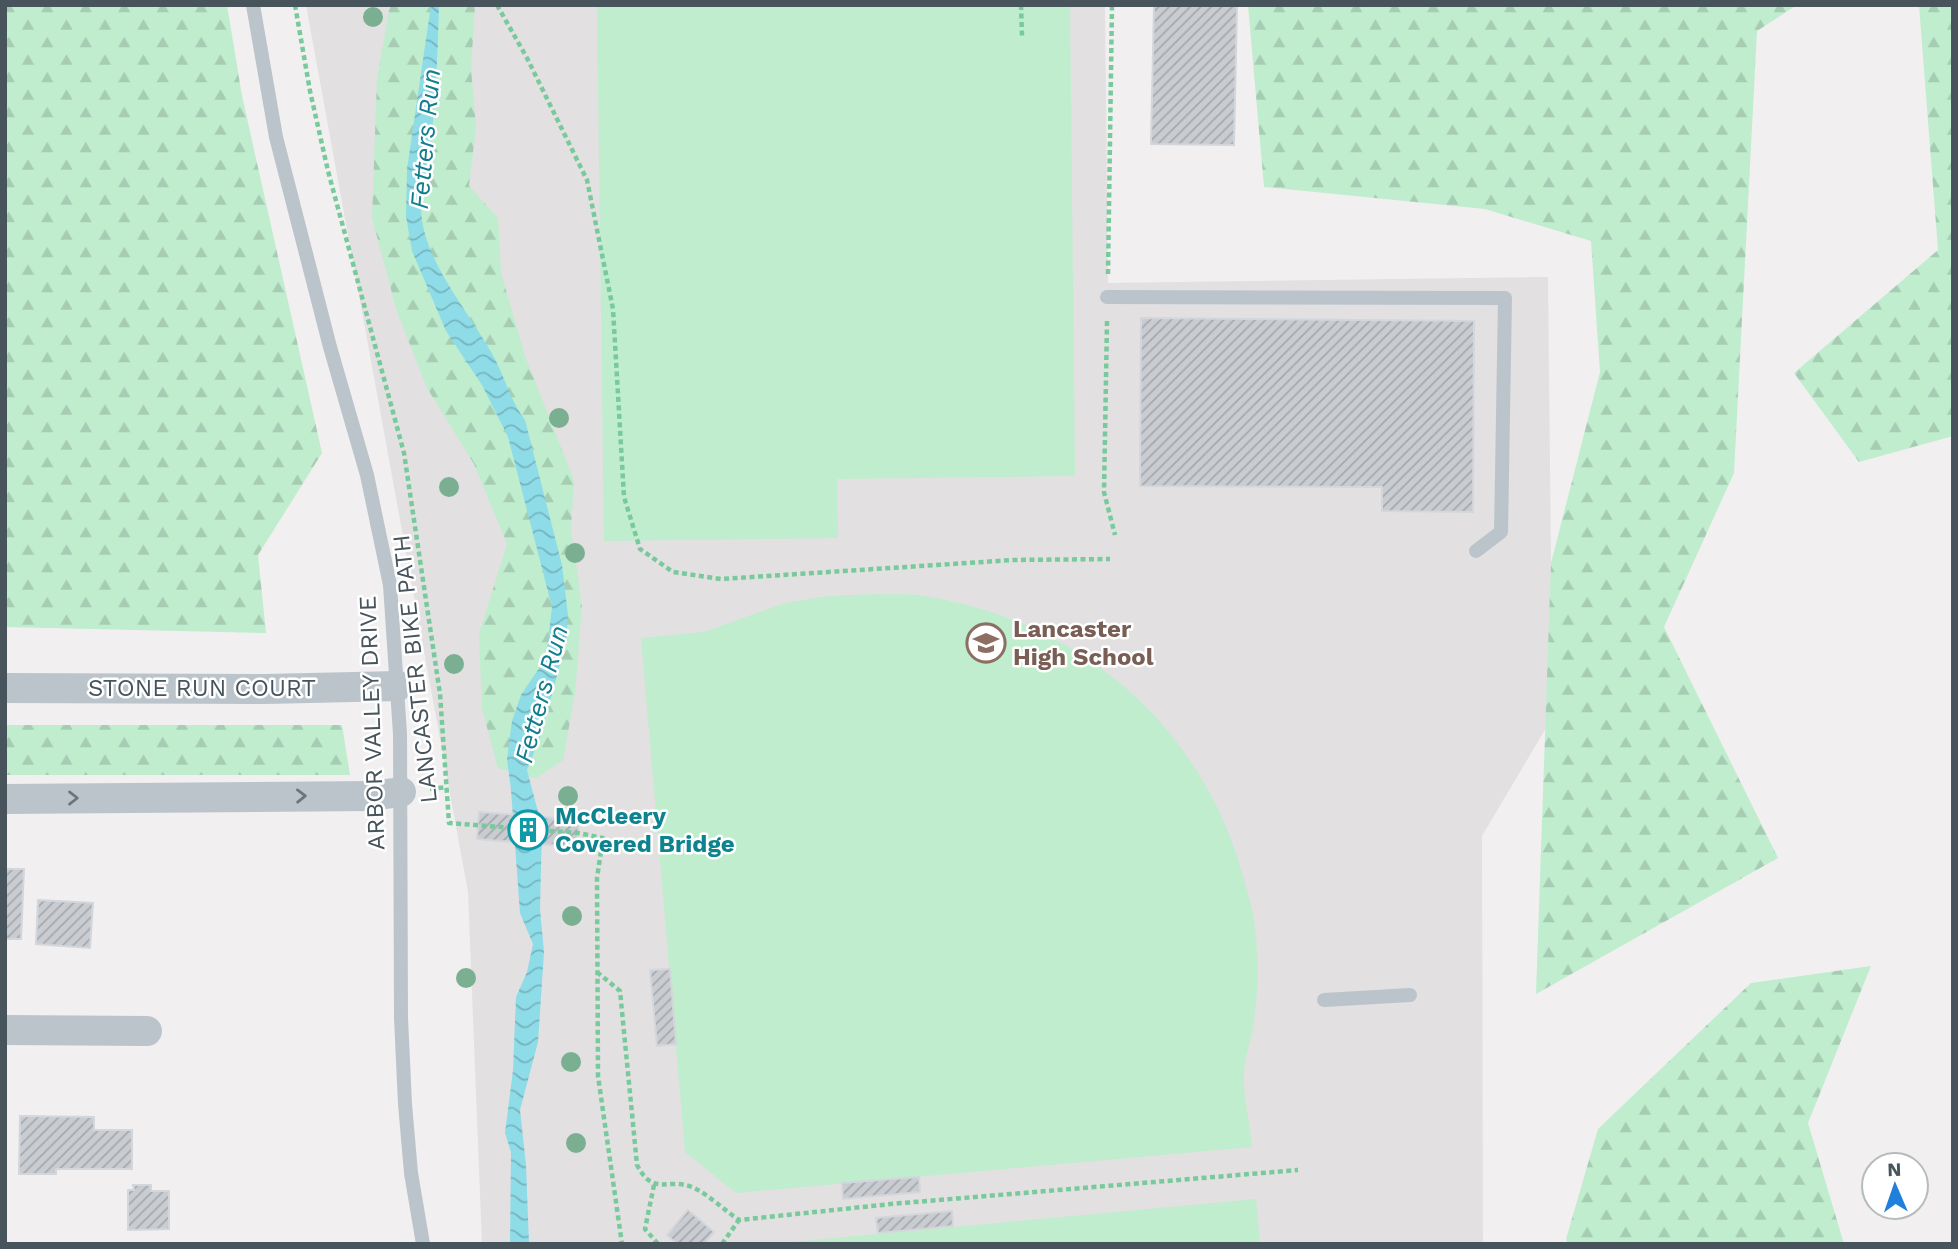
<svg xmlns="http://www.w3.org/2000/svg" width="1958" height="1249" font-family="'Work Sans',sans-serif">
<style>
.education{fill:#e2e0e1}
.forest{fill:url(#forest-firs)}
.garden{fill:#bfedce}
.water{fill:url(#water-waves)}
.building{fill:url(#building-hatch);stroke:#d3d6da;stroke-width:2}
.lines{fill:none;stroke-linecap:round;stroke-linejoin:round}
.path{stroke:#78ca9c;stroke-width:4.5;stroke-dasharray:5 3.5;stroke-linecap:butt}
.service{stroke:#bbc4cb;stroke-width:14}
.minor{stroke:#bbc4cb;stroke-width:30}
.tree{fill:#7baf91}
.oneway{stroke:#6a767d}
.labels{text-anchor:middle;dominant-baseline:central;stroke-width:5;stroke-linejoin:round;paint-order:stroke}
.education-label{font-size:24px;font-weight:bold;fill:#785e54;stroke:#fff;text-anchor:start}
.street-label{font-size:24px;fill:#48545c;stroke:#fff}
.culture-label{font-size:24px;font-weight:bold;fill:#0d838f;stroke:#fff;text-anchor:start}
.water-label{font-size:26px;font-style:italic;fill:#127d8e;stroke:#fff}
</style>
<defs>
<pattern id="forest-firs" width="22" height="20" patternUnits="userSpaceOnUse" patternTransform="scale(1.75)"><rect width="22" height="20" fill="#bfedce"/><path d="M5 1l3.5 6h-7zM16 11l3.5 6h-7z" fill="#a6cdb3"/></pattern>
<pattern id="water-waves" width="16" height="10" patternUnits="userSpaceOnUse" patternTransform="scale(1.75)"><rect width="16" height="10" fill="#8edce8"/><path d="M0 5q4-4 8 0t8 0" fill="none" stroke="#76b5bf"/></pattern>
<pattern id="building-hatch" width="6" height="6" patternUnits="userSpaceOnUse" patternTransform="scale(1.75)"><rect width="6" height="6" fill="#c9ccd1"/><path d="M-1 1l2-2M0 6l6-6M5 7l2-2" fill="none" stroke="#a5a8ad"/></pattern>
</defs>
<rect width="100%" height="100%" fill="#f1efef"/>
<path class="education" d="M 306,5 L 1105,5 L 1108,283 L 1548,277 L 1551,563 L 1549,723 L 1482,836 L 1483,1244 L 482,1244 L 468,892 Z"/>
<path class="forest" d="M 5,5 L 227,5 L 242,96 L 322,453 L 258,555 L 266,633 L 5,627 Z
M 390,5 L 475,5 L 471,69 L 476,126 L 469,186 L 498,218 L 501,273 L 525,356 L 574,480 L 571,530 L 582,606 L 575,693 L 563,760 L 536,778 L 498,768 L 482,709 L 479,634 L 507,544 L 474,464 L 427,388 L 397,312 L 372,218 L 377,79 Z
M 1248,5 L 1797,5 L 1757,31 L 1734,473 L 1664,627 L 1778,858 L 1536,994 L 1551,563 L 1600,372 L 1591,241 L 1485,209 L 1264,187 Z
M 1919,5 L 1953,5 L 1953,436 L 1859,462 L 1794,373 L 1938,250 Z
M 5,725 L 342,725 L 350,775 L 5,775 Z
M 1871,966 L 1808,1123 L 1844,1244 L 1568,1244 L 1566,1239 L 1598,1129 L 1751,983 Z"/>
<path class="garden" d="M 597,5 L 1070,5 L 1075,476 L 837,479 L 838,538 L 604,541 Z
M 876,594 C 892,595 908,593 924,596 C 1076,619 1201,724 1242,873 C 1248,893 1254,914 1256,935 C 1258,963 1258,993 1254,1020 C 1252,1038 1245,1055 1244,1073 C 1243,1097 1250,1123 1252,1147 L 736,1193 L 685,1152 L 641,638 L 704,632 L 785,603 L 827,596 Z
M 1256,1199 L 1260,1244 L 771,1244 Z"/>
<path class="water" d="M 431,5 L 439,5 C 438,55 435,105 430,154 C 427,171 421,189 421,207 C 421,261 473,315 497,363 C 506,382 512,403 525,420 L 562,565 L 568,615 L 566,642 L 541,735 L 527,770 L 542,827 L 540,909 L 544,952 L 538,1042 L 520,1110 L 526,1165 L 529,1244 L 510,1244 L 511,1152 L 505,1133 L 513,1070 L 516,997 L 527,972 L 533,944 L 520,913 L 511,790 L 507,759 L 512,721 L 521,695 L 546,658 L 552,607 L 508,437 L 482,385 L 446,331 L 412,251 L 406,216 L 407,169 Z"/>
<path class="building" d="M 1154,5 L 1237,5 L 1234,145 L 1151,144 Z
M 1141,318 L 1474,321 L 1473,512 L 1382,511 L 1382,487 L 1140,486 Z
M 479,812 L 579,820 L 577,847 L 477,839 Z
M 5,869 L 24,869 L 21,939 L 5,939 Z
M 38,900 L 93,903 L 90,948 L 36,944 Z
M 670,969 L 676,1044 L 657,1046 L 650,970 Z
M 20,1116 L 94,1117 L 94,1130 L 132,1130 L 132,1169 L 56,1169 L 56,1174 L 19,1174 Z
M 919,1177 L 920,1192 L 843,1199 L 842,1183 Z
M 133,1185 L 151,1185 L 151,1191 L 169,1191 L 169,1229 L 128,1230 L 128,1190 L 134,1190 Z
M 688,1210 L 714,1232 L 704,1244 L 677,1244 L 667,1235 Z
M 952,1211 L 953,1226 L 878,1233 L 876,1218 Z"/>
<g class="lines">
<path class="path" d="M 295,5 L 310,91 L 328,171 L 404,453 L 440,694 L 449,823 L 578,833 L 603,838 L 597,878 L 598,1076 L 622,1244
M 497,5 L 527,58 L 587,180 L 613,309 L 624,497 L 640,549 L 673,572 L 721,579 L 1013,560 L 1110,559
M 1021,5 L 1022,36
M 1108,274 L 1112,5
M 1107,321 L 1104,492 L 1115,535
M 430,789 L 447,787
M 597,972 L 620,991 L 637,1165 C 654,1198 669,1176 694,1188 C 709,1195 724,1210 739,1220 L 891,1204 L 1298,1170
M 654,1185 L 645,1229 L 658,1244
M 722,1244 L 739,1220"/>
<path class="service" d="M 253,5 L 276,137 L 330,347 L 367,475 L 390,585 L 400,734 L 401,1018 L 405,1104 L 411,1173 L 423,1244
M 1107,297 L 1505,298 L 1501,532 L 1476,551
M 1324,1000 L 1410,995"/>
<path class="minor" d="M 5,688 L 265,689 L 398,686
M 5,799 L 371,796 L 401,792
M 5,1030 L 147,1031"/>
</g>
<g class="tree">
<circle cx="373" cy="17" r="10"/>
<circle cx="559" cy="418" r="10"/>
<circle cx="449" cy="487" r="10"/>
<circle cx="575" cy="553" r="10"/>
<circle cx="454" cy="664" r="10"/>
<circle cx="568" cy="796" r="10"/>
<circle cx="572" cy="916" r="10"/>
<circle cx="466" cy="978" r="10"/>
<circle cx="571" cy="1062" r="10"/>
<circle cx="576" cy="1143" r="10"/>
</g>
<defs><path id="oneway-chevron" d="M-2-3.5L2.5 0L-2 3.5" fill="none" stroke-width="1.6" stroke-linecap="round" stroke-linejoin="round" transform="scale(1.75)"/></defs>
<g class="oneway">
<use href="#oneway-chevron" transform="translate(301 796) rotate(-1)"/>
<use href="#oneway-chevron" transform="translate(73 798)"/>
</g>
<defs>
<g id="school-ring" transform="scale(2.0125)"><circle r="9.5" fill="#fff" stroke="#8d6e63" stroke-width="1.5"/><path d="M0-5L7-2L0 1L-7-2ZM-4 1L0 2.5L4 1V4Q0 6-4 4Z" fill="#8d6e63"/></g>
<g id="building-ring" transform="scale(2.0125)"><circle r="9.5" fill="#fff" stroke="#0f9aa8" stroke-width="1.5"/><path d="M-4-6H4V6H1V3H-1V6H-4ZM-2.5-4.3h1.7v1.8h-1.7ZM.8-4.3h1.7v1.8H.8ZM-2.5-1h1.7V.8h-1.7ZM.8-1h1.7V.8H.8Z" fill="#0f9aa8"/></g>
</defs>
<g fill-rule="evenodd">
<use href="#school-ring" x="986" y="643"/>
<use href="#building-ring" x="528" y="830"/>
</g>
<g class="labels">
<g class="education-label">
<text x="1013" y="629">Lancaster<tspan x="1013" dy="28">High School</tspan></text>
</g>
<g class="street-label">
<text transform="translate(415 669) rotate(-96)">LANCASTER BIKE PATH</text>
<text x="202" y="688">STONE RUN COURT</text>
<text transform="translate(372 723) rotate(-92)">ARBOR VALLEY DRIVE</text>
</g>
<g class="culture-label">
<text x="555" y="816">McCleery<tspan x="555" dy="28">Covered Bridge</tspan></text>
</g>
<g class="water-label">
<text transform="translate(425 139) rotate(-85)">Fetters Run</text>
<text transform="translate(541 694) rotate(-75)">Fetters Run</text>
</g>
</g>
<rect width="1958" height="1249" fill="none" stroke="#48545c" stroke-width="14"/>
<g transform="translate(1895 1186) rotate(358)"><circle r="33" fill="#ffffff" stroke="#b6bbbe" stroke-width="2"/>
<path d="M0-5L12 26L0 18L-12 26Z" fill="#207fda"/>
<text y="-10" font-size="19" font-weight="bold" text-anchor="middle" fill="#48545c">N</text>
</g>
</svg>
